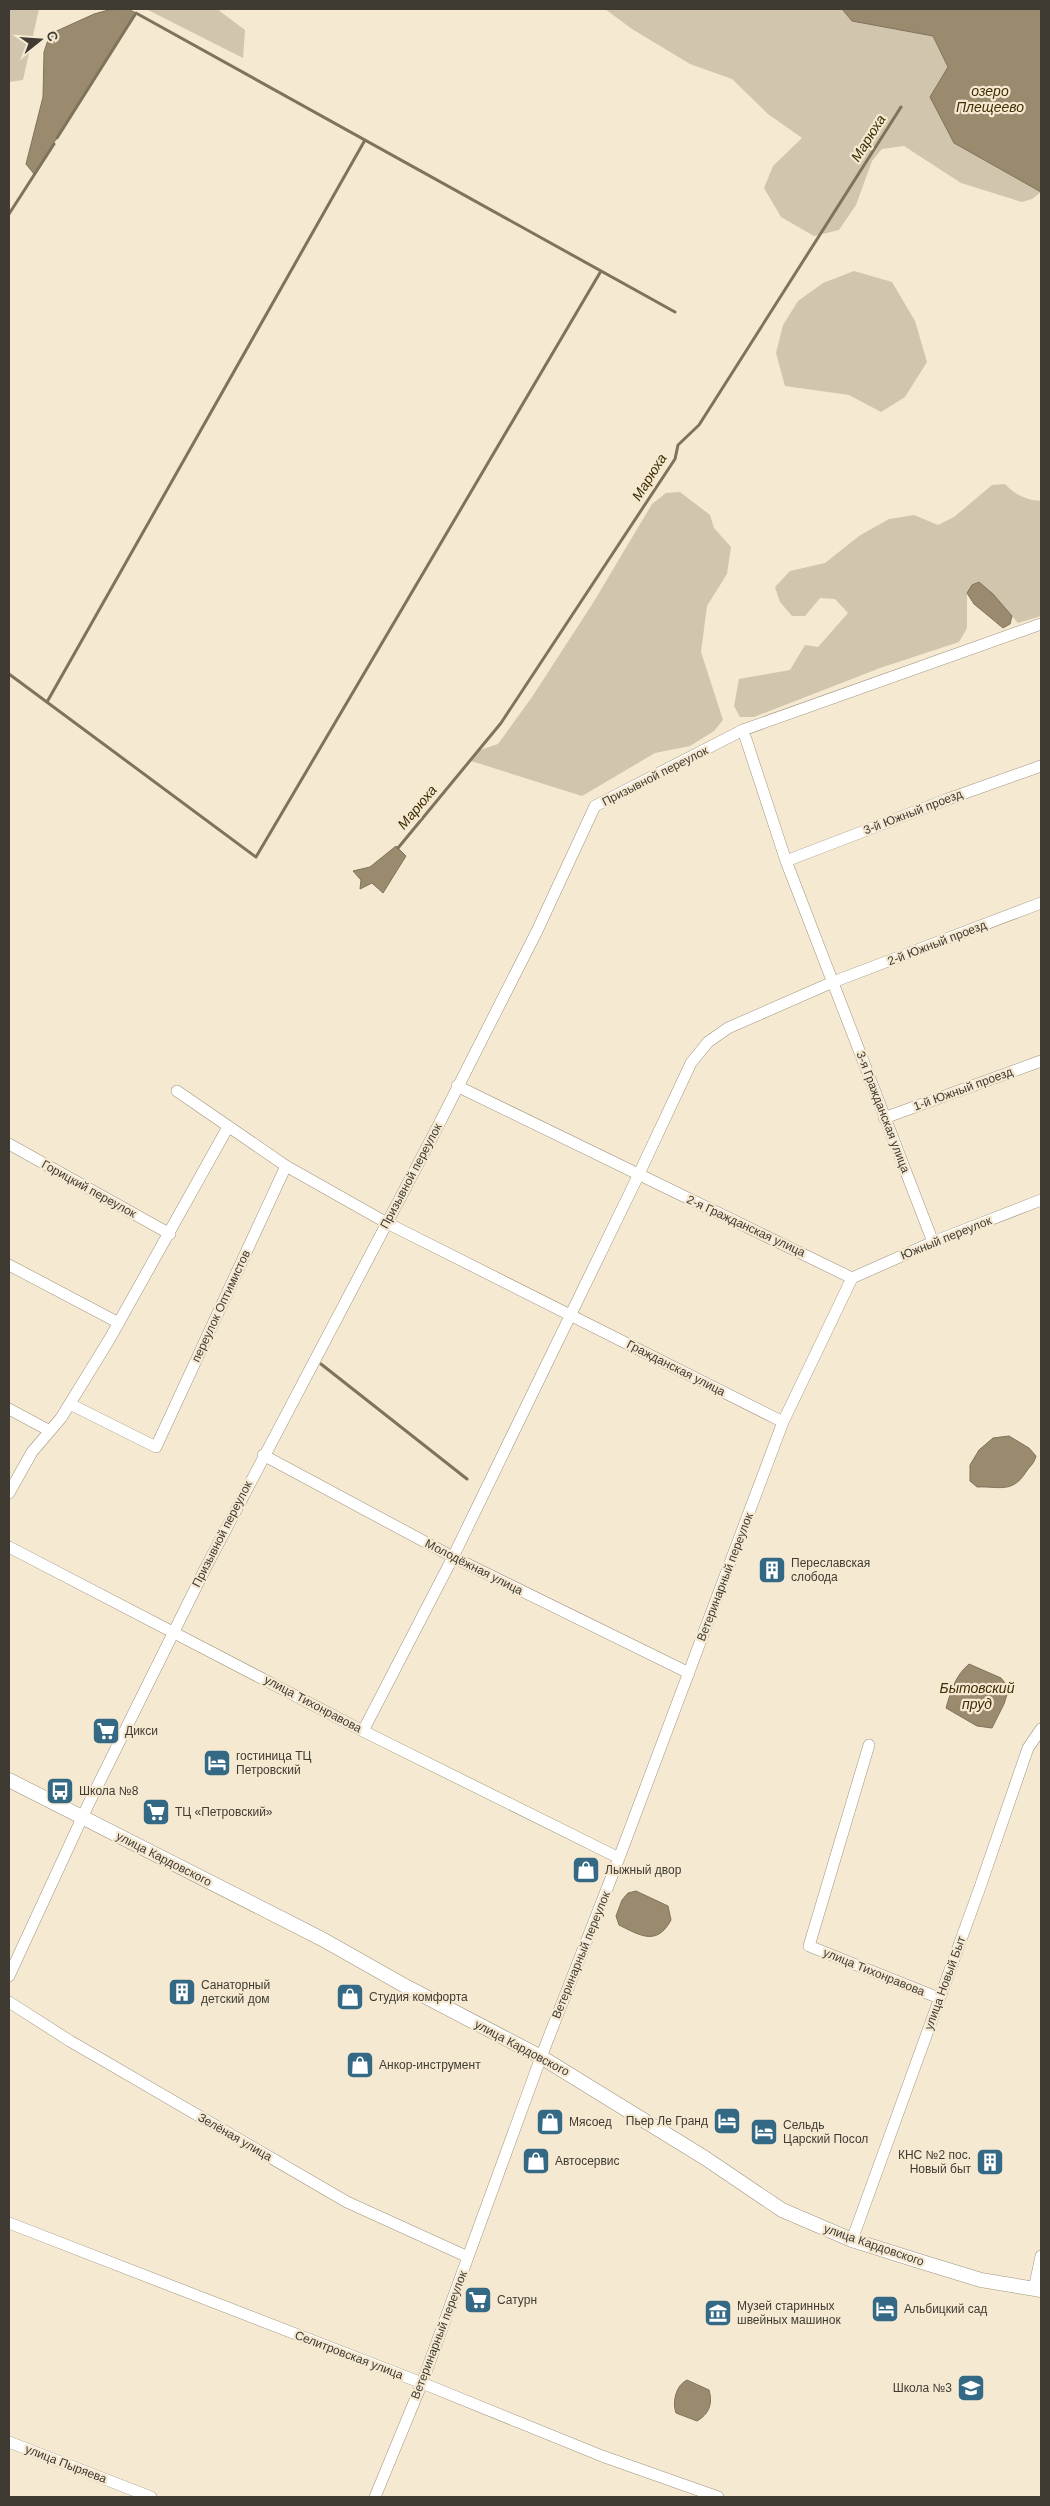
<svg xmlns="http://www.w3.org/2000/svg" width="1050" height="2506" font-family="Arial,sans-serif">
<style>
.green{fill:#d1c5ad}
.water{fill:#9a8b6e;stroke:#7f735c}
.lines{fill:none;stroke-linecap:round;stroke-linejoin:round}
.stream{stroke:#7f735c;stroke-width:3}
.minor-casing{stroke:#9f947e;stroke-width:12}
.major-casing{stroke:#9f947e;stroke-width:15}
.minor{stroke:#fff;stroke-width:11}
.major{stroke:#fff;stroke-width:14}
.labels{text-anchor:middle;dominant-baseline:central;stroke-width:4.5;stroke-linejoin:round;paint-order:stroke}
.street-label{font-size:12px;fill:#403b32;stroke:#f5e9d2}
.poi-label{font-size:12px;fill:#403b32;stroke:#f5e9d2;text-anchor:start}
.water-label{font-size:14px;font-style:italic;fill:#3f2e04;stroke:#f5e9d2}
</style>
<rect width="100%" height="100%" fill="#f5e9d2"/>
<path class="green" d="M 9,9 L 39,9 L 23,80 L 9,82 Z
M 146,9 L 217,9 L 245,30 L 243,58 Z
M 605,9 L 1041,9 L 1041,192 L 1032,199 L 1022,202 L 961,183 L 904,146 L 882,149 L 872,161 L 856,205 L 839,230 L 814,236 L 781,217 L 764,188 L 773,166 L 802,138 L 768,114 L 732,79 L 690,64 L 632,29 Z
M 854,271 L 892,282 L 915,321 L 927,362 L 905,397 L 881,412 L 849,395 L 785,386 L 776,353 L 783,325 L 798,301 L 823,283 Z
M 1005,484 C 1016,495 1025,500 1041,501 L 1041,616 L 1018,623 L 993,594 L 967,593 L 967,628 L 959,642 L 880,668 L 754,717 L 740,717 L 734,706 L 739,679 L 790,670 L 805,645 L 818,647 L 848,613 L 835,599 L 820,598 L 805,616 L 792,616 L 780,602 L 775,587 L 790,571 L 825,563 L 859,536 L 889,519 L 914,515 L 938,525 L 954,517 L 992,485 Z
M 680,492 L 710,515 L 714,528 L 731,547 L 727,574 L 707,606 L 701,652 L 723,720 L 714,731 L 690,746 L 655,753 L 582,796 L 471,761 L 480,750 L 498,744 L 532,697 L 593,603 L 652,504 L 666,493 Z"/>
<path class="water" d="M 112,9 L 128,9 L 136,13 L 34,174 L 26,164 L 43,97 L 44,52 L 50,34 L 94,14 Z
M 842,9 L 1041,9 L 1041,192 L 954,143 L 930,97 L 948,67 L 933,36 L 852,21 Z
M 979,582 L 993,594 L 1012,616 L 1010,624 L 1003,628 L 974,604 L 967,593 L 972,585 Z
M 396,846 L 406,856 L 383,893 L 372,883 L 360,889 L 361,880 L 353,871 L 370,867 Z
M 1009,1436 L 1029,1448 L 1036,1456 C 1034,1464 1030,1466 1026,1472 C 1012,1494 999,1486 977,1487 L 970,1481 L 970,1465 L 979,1450 L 993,1438 Z
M 969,1664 L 1001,1678 L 1009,1688 L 1004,1704 L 992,1728 L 977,1726 L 946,1708 C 951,1691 955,1676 969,1664 Z
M 636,1891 L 668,1906 L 671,1920 C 657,1946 641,1936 619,1925 L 616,1916 L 622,1900 L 628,1893 Z
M 687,2380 L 709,2390 C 713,2404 709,2414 697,2421 L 676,2413 C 672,2402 676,2385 687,2380 Z"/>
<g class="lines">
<path class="stream" d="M 57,138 L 136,13 L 675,312
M 9,214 L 54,144
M 9,674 L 256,857 L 601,271
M 47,702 L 365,140
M 398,848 L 501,723 L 675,459 L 678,445 L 699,425 L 901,107
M 321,1364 L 467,1479"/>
<g class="minor-casing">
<path id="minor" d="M 743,730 L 786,861 L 933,1242
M 786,861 L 948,799 L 1041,766
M 457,1086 C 588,1151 721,1213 852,1278
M 177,1091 L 286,1166 L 387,1223 L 783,1422
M 884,1118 L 1041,1061
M 9,1144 L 170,1234
M 9,1265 L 119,1323
M 852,1278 L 933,1242 L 1041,1200
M 70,1404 L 156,1447 L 286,1166
M 9,1409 L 50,1431
M 263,1455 L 453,1557 L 689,1673
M 9,1493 L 32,1452 L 61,1418 L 109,1340 L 228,1127
M 9,1547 L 363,1731 L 619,1858
M 363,1731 L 453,1557 L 638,1176 L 691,1063 L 708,1042 L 728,1028 L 833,982 L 1041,903
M 869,1745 L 809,1946 L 939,1998
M 9,1976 L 88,1805 L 205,1569 L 437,1128 L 537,931 L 595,806 L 743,730 L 1041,624
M 9,2002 L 70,2041 L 347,2202 L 468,2257
M 9,2223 L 422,2383 L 602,2456 L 718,2497
M 852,2240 L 979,1890 L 1028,1748 L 1041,1729
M 1034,2289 L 1041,2256
M 9,2442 L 151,2497
M 375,2497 L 422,2383 L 541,2057 L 619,1858 L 783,1422 L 852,1278"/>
</g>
<g class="major-casing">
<path id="major" d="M 9,1780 L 322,1939 L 407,1987 L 541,2057 L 705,2158 L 782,2210 L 852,2240 L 922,2262 L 981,2280 L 1041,2290"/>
</g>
<use href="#minor" class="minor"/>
<use href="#major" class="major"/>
</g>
<defs>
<g id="building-square" transform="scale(1.4375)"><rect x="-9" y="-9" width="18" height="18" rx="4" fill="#346985" stroke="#f5e9d2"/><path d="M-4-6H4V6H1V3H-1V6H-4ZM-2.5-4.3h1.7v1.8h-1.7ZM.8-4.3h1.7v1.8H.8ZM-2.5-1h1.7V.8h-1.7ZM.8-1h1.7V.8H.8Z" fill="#fff"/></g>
<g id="supermarket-square" transform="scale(1.4375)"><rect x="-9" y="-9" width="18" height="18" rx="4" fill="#346985" stroke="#f5e9d2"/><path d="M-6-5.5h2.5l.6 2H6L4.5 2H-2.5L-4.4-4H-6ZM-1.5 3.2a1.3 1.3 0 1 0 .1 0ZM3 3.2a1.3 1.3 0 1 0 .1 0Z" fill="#fff"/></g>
<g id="hotel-square" transform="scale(1.4375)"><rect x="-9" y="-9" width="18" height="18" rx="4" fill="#346985" stroke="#f5e9d2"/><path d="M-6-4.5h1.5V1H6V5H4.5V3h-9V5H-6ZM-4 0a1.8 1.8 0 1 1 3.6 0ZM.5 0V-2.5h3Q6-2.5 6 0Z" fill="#fff"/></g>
<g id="bus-square" transform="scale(1.4375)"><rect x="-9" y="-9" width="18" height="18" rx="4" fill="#346985" stroke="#f5e9d2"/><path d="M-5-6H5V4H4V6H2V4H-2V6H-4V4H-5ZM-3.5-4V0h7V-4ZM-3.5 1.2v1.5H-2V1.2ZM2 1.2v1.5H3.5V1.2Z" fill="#fff"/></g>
<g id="shop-square" transform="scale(1.4375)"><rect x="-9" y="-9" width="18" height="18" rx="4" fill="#346985" stroke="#f5e9d2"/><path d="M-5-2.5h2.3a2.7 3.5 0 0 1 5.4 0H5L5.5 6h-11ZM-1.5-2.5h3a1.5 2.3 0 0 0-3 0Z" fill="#fff"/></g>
<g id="museum-square" transform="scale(1.4375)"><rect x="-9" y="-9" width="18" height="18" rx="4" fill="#346985" stroke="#f5e9d2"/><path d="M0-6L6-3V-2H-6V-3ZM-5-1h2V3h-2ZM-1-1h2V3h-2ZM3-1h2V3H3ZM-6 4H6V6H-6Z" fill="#fff"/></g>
<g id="school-square" transform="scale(1.4375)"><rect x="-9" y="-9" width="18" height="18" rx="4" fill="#346985" stroke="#f5e9d2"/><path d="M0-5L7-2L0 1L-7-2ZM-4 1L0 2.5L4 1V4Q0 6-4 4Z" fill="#fff"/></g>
</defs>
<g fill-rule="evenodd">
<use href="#building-square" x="772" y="1570"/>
<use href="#supermarket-square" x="106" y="1731"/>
<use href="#hotel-square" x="217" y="1763"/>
<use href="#bus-square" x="60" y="1791"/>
<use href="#supermarket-square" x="156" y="1812"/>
<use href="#shop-square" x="586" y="1870"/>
<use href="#building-square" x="182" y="1992"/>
<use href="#shop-square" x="350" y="1997"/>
<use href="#shop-square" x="360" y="2065"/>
<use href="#hotel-square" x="727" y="2121"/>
<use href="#shop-square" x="550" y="2122"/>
<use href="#hotel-square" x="764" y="2132"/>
<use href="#shop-square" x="536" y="2161"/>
<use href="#building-square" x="990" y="2162"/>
<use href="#supermarket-square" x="478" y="2300"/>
<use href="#hotel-square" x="885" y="2309"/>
<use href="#museum-square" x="718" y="2313"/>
<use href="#school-square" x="971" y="2388"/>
</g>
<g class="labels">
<g class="street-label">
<text transform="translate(655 776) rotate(-27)">Призывной переулок</text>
<text transform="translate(913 812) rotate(-21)">3-й Южный проезд</text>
<text transform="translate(937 943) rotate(-21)">2-й Южный проезд</text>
<text transform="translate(963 1089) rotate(-20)">1-й Южный проезд</text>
<text transform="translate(883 1112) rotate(69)">3-я Гражданская улица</text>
<text transform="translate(411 1176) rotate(-62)">Призывной переулок</text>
<text transform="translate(89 1189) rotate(29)">Горицкий переулок</text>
<text transform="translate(746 1226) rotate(25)">2-я Гражданская улица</text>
<text transform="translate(946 1238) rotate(-22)">Южный переулок</text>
<text transform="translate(221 1306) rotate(-65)">переулок Оптимистов</text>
<text transform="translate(676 1368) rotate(27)">Гражданская улица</text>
<text transform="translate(222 1534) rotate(-63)">Призывной переулок</text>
<text transform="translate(474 1567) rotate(27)">Молодёжная улица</text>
<text transform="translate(725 1577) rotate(-69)">Ветеринарный переулок</text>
<text transform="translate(313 1704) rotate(28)">улица Тихонравова</text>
<text transform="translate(164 1859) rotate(27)">улица Кардовского</text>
<text transform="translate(581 1955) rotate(-68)">Ветеринарный переулок</text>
<text transform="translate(874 1972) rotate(22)">улица Тихонравова</text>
<text transform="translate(945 1983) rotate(-70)">улица Новый Быт</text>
<text transform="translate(522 2048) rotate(28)">улица Кардовского</text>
<text transform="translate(235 2137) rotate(30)">Зелёная улица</text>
<text transform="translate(874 2245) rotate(19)">улица Кардовского</text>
<text transform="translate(439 2335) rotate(-69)">Ветеринарный переулок</text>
<text transform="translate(349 2355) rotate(21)">Селитровская улица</text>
<text transform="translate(66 2464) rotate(21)">улица Пыряева</text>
</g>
<g class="poi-label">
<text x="791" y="1563">Переславская<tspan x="791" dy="14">слобода</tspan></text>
<text x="125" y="1731">Дикси</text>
<text x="236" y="1756">гостиница ТЦ<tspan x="236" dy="14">Петровский</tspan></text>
<text x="79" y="1791">Школа №8</text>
<text x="175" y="1812">ТЦ «Петровский»</text>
<text x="605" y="1870">Лыжный двор</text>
<text x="201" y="1985">Санаторный<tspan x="201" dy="14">детский дом</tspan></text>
<text x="369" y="1997">Студия комфорта</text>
<text x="379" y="2065">Анкор-инструмент</text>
<text x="708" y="2121" text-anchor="end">Пьер Ле Гранд</text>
<text x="569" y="2122">Мясоед</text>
<text x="783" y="2125">Сельдь<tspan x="783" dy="14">Царский Посол</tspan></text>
<text x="971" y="2155" text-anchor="end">КНС №2 пос.<tspan x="971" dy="14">Новый быт</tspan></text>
<text x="555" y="2161">Автосервис</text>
<text x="497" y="2300">Сатурн</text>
<text x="737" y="2306">Музей старинных<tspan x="737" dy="14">швейных машинок</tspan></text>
<text x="904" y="2309">Альбицкий сад</text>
<text x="952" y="2388" text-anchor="end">Школа №3</text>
</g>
<g class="water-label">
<text x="990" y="91">озеро<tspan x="990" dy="16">Плещеево</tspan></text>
<text transform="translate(868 138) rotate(-58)">Марюха</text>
<text transform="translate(649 477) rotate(-58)">Марюха</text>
<text transform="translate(417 807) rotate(-50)">Марюха</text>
<text x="977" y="1688">Бытовский<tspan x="977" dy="16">пруд</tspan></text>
</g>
</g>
<rect width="1050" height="2506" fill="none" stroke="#403b32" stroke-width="20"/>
<g transform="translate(40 40) rotate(73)" stroke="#f5e9d2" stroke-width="4" paint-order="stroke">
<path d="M0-4L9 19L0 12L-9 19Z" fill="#403b32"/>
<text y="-8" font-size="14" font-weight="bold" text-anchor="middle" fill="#403b32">С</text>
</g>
</svg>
